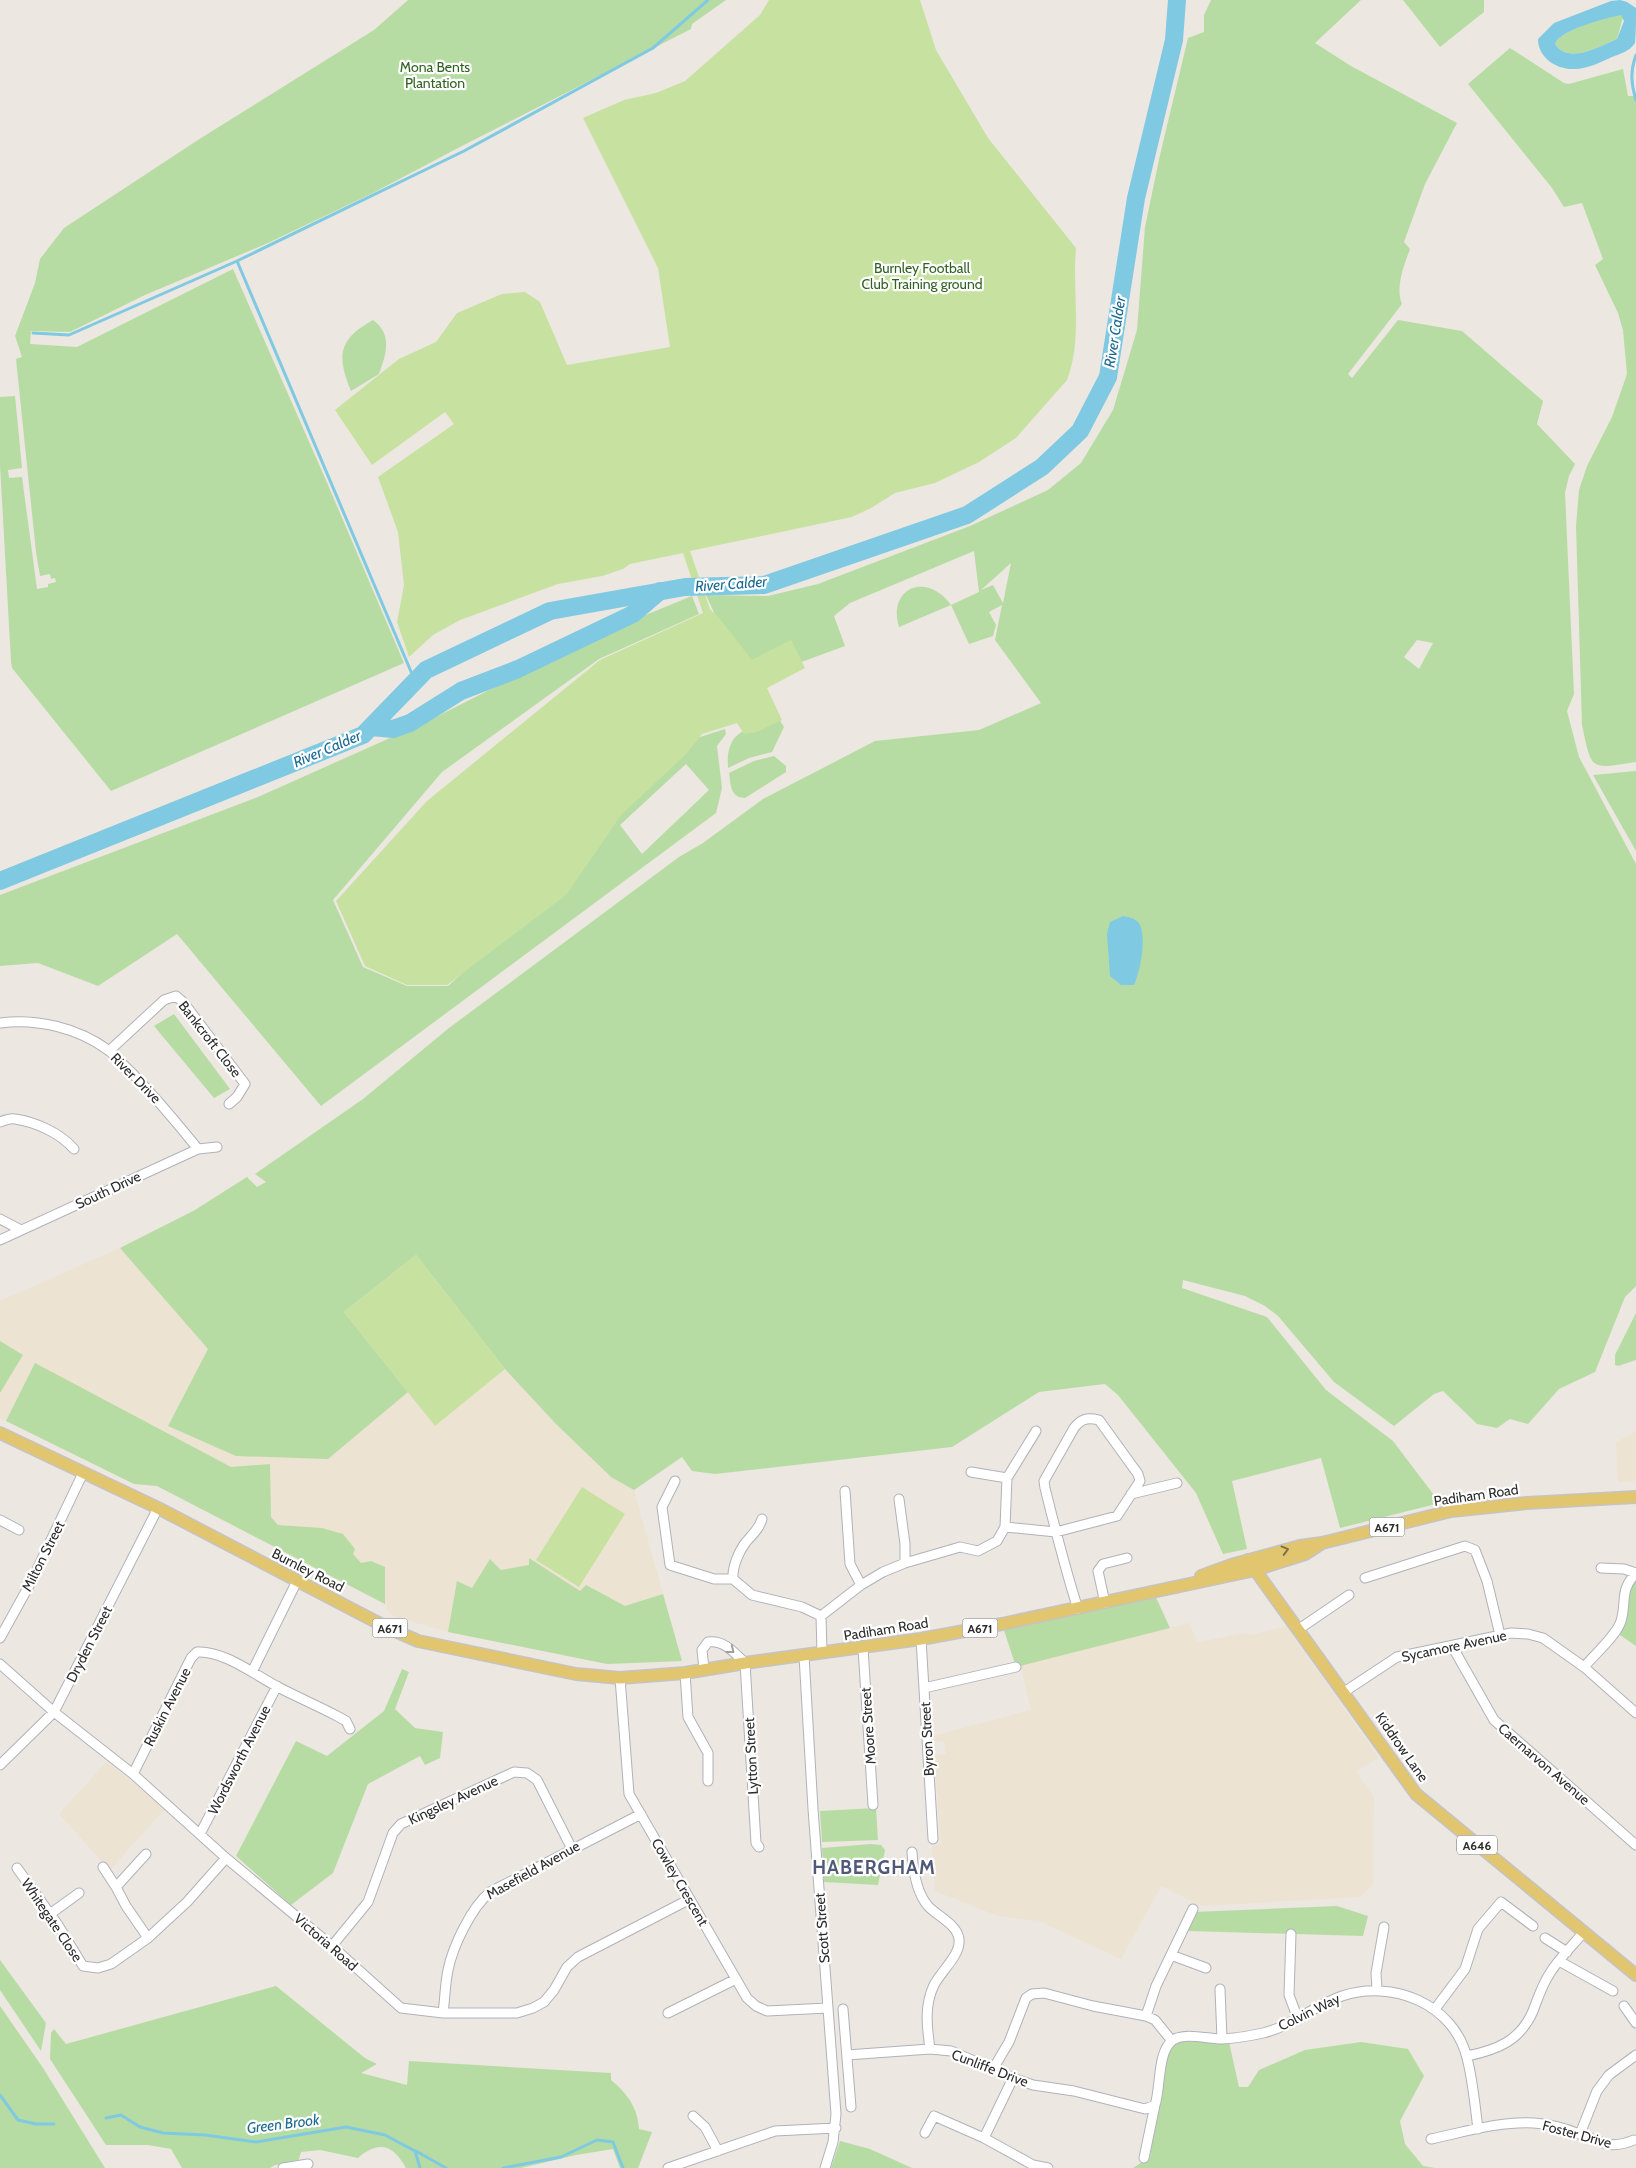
<svg xmlns="http://www.w3.org/2000/svg" width="1636" height="2168" font-family="Cabin,sans-serif">
<style>
.education{fill:#ece3d2}
.green{fill:#b7dca3;fill-rule:evenodd}
.pitch{fill:#c7e2a0}
.water{fill:#7fc9e2;fill-rule:evenodd}
.lines{fill:none;stroke-linecap:round;stroke-linejoin:round}
.stream{stroke:#7fc9e2;stroke-width:3}
.river{stroke:#7fc9e2;stroke-width:18}
.minor-casing{stroke:#b0b2bb;stroke-width:11}
.major-casing{stroke:#c4c4c4;stroke-width:14}
.minor{stroke:#fff;stroke-width:9}
.major{stroke:#e2c56f;stroke-width:11}
.oneway{stroke:#7e714a}
.oneway2{stroke:#a0a0a0}
.labels{text-anchor:middle;dominant-baseline:central;stroke-width:4.5;stroke-linejoin:round;paint-order:stroke}
.shield{fill:#fff;stroke:#6b6b6b;stroke-width:1}
.shield-label{font-size:12px;font-weight:bold;fill:#2c2c2c}
.park-label{font-size:14px;fill:#316223;stroke:#fff}
.street-label{font-size:14px;fill:#2c2c2c;stroke:#fff}
.water-label{font-size:15px;font-style:italic;fill:#1d6a90;stroke:#fff}
.district-label{font-size:19px;font-weight:bold;letter-spacing:1px;fill:#515978;stroke:#fff}
</style>
<rect width="100%" height="100%" fill="#ece7e0"/>
<path class="education" d="M 328,1149 L 416,1255 L 505,1369 L 555,1423 L 611,1477 L 634,1490 L 682,1661 L 607,1664 L 448,1632 L 393,1616 L 388,1611 L 385,1604 L 157,1486 L 134,1484 L 0,1418 L 0,1301 L 120,1248 L 195,1210 L 247,1177 L 257,1187 Z
M 1636,1431 L 1636,1481 L 1618,1482 L 1616,1443 Z
M 1189,1623 L 1198,1642 L 1246,1633 L 1253,1635 L 1286,1626 L 1379,1758 L 1356,1771 L 1374,1797 L 1373,1885 L 1360,1897 L 1201,1906 L 1161,1886 L 1121,1959 L 1041,1922 L 998,1916 L 935,1891 L 932,1846 L 941,1844 L 934,1755 L 946,1754 L 944,1742 L 933,1741 L 933,1736 L 1031,1710 L 1020,1664 Z
M 107,1761 L 165,1809 L 110,1870 L 59,1814 Z"/>
<path class="green" d="M 408,0 L 726,0 L 692,24 L 691,29 L 458,148 L 373,193 L 268,243 L 145,295 L 70,332 L 31,331 L 30,344 L 77,347 L 233,269 L 325,478 L 404,663 L 111,791 L 12,668 L 11,661 L 0,465 L 0,397 L 15,396 L 22,468 L 8,470 L 9,478 L 22,477 L 37,589 L 48,587 L 48,584 L 56,582 L 55,578 L 51,579 L 50,574 L 40,576 L 36,552 L 16,359 L 22,357 L 15,336 L 35,283 L 40,259 L 64,228 L 201,138 L 374,30 Z
M 1211,0 L 1361,0 L 1315,43 L 1351,66 L 1457,123 L 1425,184 L 1404,242 L 1410,249 C 1404,265 1395,288 1402,304 L 1348,374 L 1352,378 L 1398,320 L 1462,331 L 1543,401 L 1537,424 L 1575,464 L 1569,476 L 1565,493 L 1574,694 L 1567,711 L 1579,757 L 1636,864 L 1636,1286 L 1625,1297 L 1595,1372 L 1559,1389 L 1528,1424 L 1510,1419 L 1497,1428 L 1477,1424 L 1443,1391 L 1434,1394 L 1394,1426 L 1334,1382 L 1278,1316 L 1265,1306 L 1245,1296 L 1183,1280 L 1182,1288 L 1267,1317 L 1326,1390 L 1393,1441 L 1440,1503 L 1340,1528 L 1321,1458 L 1232,1481 L 1247,1549 L 1223,1554 L 1196,1493 L 1118,1395 L 1105,1384 L 1039,1392 L 952,1447 L 715,1474 L 692,1471 L 682,1457 L 634,1490 L 611,1477 L 555,1423 L 505,1369 L 416,1255 L 344,1312 L 408,1392 L 328,1459 L 236,1456 L 168,1426 L 208,1349 L 120,1248 L 195,1210 L 247,1177 L 257,1187 L 266,1182 L 255,1174 L 363,1099 L 449,1028 L 679,857 L 703,843 L 763,799 L 875,741 L 979,730 L 1041,703 L 995,640 L 1002,605 L 989,612 L 996,625 L 993,636 L 969,644 L 951,605 L 899,627 C 887,588 927,571 951,605 L 979,592 L 974,551 L 850,603 L 834,616 L 845,646 L 796,664 L 752,663 L 718,621 L 706,595 L 768,596 L 818,584 L 970,526 L 1048,490 L 1081,463 L 1113,410 L 1137,330 L 1145,227 L 1160,155 L 1188,38 L 1204,32 L 1204,15 ZM 1011,563 L 1003,603 L 993,585 L 981,590 ZM 1417,640 L 1433,643 L 1419,669 L 1404,657 Z
M 1403,0 L 1484,0 L 1484,12 L 1440,47 Z
M 1621,14 L 1623,17 L 1617,39 C 1600,46 1569,65 1555,44 C 1559,30 1607,18 1621,14 Z
M 1510,48 L 1564,83 L 1569,84 L 1623,69 L 1628,96 L 1636,96 L 1636,762 C 1590,769 1592,772 1582,725 L 1576,526 L 1579,490 L 1587,466 L 1612,417 L 1627,374 L 1623,330 L 1618,313 L 1595,265 L 1603,259 L 1582,203 L 1564,207 L 1552,188 L 1468,84 Z
M 373,320 C 393,334 386,355 379,374 L 351,391 C 336,355 339,339 373,320 Z
M 692,596 L 699,614 L 599,659 L 442,772 L 333,900 L 363,967 L 407,986 L 448,986 L 561,884 L 672,746 L 725,729 L 726,734 L 717,746 L 722,788 L 716,813 L 321,1106 L 177,934 L 98,986 L 38,963 L 0,966 L 0,895 L 258,797 L 428,721 L 604,632 ZM 686,764 L 709,790 L 642,854 L 620,825 Z
M 779,719 L 784,727 L 772,752 L 749,758 L 728,768 C 725,729 749,728 779,719 Z
M 774,756 L 786,766 L 786,772 L 745,798 C 730,797 731,786 729,773 L 754,761 Z
M 1636,771 L 1636,851 L 1593,775 Z
M 174,1014 L 230,1089 L 214,1098 L 154,1026 Z
M 1636,1313 L 1636,1360 L 1618,1366 L 1615,1365 L 1615,1355 Z
M 0,1341 L 23,1355 L 0,1393 Z
M 35,1363 L 231,1467 L 270,1464 L 271,1517 L 278,1525 L 322,1528 L 343,1534 L 355,1549 L 353,1554 L 361,1563 L 371,1561 L 385,1567 L 385,1604 L 157,1486 L 134,1484 L 6,1421 Z
M 529,1558 L 580,1591 L 586,1585 L 625,1606 L 663,1594 L 682,1661 L 607,1664 L 448,1632 L 457,1581 L 472,1588 L 490,1559 L 501,1570 L 529,1565 Z
M 1636,1581 L 1636,1646 L 1620,1635 L 1627,1593 Z
M 1154,1593 L 1170,1628 L 1016,1667 L 1002,1624 Z
M 402,1669 L 409,1672 L 395,1709 L 415,1728 L 443,1732 L 440,1758 L 425,1765 L 420,1756 L 368,1784 L 333,1873 L 291,1905 L 236,1856 L 296,1741 L 327,1756 L 384,1711 Z
M 876,1808 L 878,1840 L 822,1842 L 820,1811 Z
M 871,1844 L 881,1845 L 885,1850 L 878,1885 L 824,1882 L 822,1848 Z
M 1337,1906 L 1368,1916 L 1363,1936 L 1188,1931 L 1194,1912 Z
M 0,1960 L 46,2023 L 41,2051 L 0,1990 Z
M 276,1986 L 365,2058 L 377,2064 L 361,2073 L 407,2085 L 409,2061 L 611,2073 L 611,2080 C 627,2093 638,2108 639,2129 L 652,2132 L 638,2168 L 620,2168 L 613,2149 L 576,2155 L 521,2168 L 406,2168 C 393,2145 379,2140 358,2158 L 320,2150 L 301,2152 L 298,2162 L 275,2165 L 270,2168 L 182,2168 L 171,2149 L 148,2145 L 106,2145 L 50,2059 L 51,2033 L 54,2029 L 66,2044 Z
M 0,2006 L 43,2068 L 105,2168 L 0,2168 Z
M 1172,2041 L 1229,2042 L 1239,2087 L 1248,2087 L 1259,2070 L 1305,2050 L 1361,2042 L 1408,2049 L 1424,2076 L 1400,2121 L 1405,2144 L 1423,2166 L 1435,2168 L 1133,2168 L 1150,2157 L 1163,2057 Z
M 840,2141 L 870,2149 L 912,2168 L 831,2168 Z"/>
<path class="pitch" d="M 769,0 L 920,0 L 936,50 L 988,138 L 1076,248 C 1072,292 1083,338 1067,380 L 1016,438 L 979,462 L 935,483 L 895,493 L 871,508 L 852,517 L 690,551 L 710,609 L 720,619 L 752,660 L 791,640 L 805,668 L 767,688 L 782,720 L 757,732 L 744,734 L 737,723 L 702,734 L 686,754 L 622,814 L 566,895 L 447,985 L 407,985 L 365,966 L 336,901 L 427,801 L 600,660 L 703,613 L 683,553 L 630,564 L 623,569 L 602,576 L 558,584 L 460,620 L 433,635 L 409,657 L 397,622 L 404,585 L 398,532 L 378,477 L 454,424 L 445,412 L 372,465 L 335,410 L 399,359 L 436,342 L 457,313 L 502,294 L 525,292 L 540,302 L 567,365 L 670,347 L 658,268 L 583,118 L 624,100 L 656,93 L 685,81 L 760,15 Z
M 416,1255 L 505,1369 L 435,1426 L 344,1312 Z
M 582,1487 L 625,1514 L 579,1587 L 536,1560 Z"/>
<path class="water" d="M 1620,0 L 1627,2 L 1636,8 C 1636,17 1636,35 1635,43 C 1630,51 1620,54 1612,57 C 1601,62 1587,69 1575,69 C 1557,70 1538,58 1538,39 L 1554,23 L 1611,1 ZM 1621,15 L 1624,21 L 1617,39 C 1600,46 1569,65 1555,44 C 1559,30 1607,18 1621,15 Z
M 1123,916 C 1128,917 1134,918 1138,922 C 1148,933 1140,973 1134,985 L 1121,985 L 1110,976 L 1107,934 L 1110,922 Z"/>
<g class="lines">
<path class="stream" d="M 1636,55 C 1630,71 1631,84 1636,100
M 33,333 L 69,335 L 237,261
M 415,681 L 237,261 L 464,151 L 653,48 L 708,0
M 0,2095 L 18,2120 L 36,2124 L 54,2124
M 106,2118 L 121,2115 L 140,2127 L 163,2133 L 205,2135 L 256,2142 L 346,2127 L 385,2135 L 415,2151 L 420,2168
M 416,2151 L 446,2168
M 503,2168 L 561,2157 L 597,2140 L 613,2142 L 623,2168"/>
<path class="river" d="M 371,727 L 393,729 L 410,723 L 461,691 L 518,669 L 633,614 L 660,591
M 0,881 L 363,735 L 426,670 L 550,611 L 685,587 L 764,585 L 967,515 L 1042,467 L 1080,431 L 1108,377 L 1136,198 L 1174,40 L 1177,0"/>
<g class="minor-casing">
<path id="minor" d="M 0,1023 C 37,1018 78,1028 108,1050 C 117,1057 125,1067 133,1074 C 156,1098 177,1123 198,1149
M 109,1051 L 164,1000 L 176,996 L 184,1003 L 245,1084 L 237,1097 L 229,1104
M 0,1122 C 5,1120 11,1118 15,1119 C 36,1122 60,1133 74,1149
M 0,1219 L 21,1230
M 0,1240 L 198,1149 L 217,1147
M 971,1472 L 1007,1478
M 675,1481 L 662,1507 L 670,1565 L 714,1579 L 733,1579
M 845,1491 L 850,1564 L 861,1585
M 1131,1494 L 1177,1483
M 899,1499 L 905,1544 L 905,1563
M 0,1520 L 19,1530
M 1005,1527 L 1056,1532 L 1117,1516 L 1140,1481 L 1138,1474 L 1099,1420 C 1087,1417 1081,1419 1074,1428 L 1044,1481 L 1045,1488 C 1055,1528 1065,1569 1078,1609
M 1601,1568 L 1624,1569 L 1636,1573
M 1365,1578 L 1465,1546 L 1475,1550 L 1487,1581 L 1500,1635
M 733,1579 L 752,1595 L 802,1607 L 821,1616
M 733,1579 C 732,1567 739,1551 746,1542 C 753,1534 759,1529 762,1519
M 1105,1603 L 1098,1571 L 1103,1564 L 1127,1558
M 1299,1629 L 1349,1595
M 0,1638 L 31,1582 L 83,1473
M 921,1639 L 933,1839
M 1452,1646 L 1494,1720 L 1636,1845
M 863,1648 L 873,1805
M 822,1653 L 821,1616 L 861,1585 L 883,1572 L 905,1563 L 960,1547 L 978,1551 L 997,1541 L 1005,1527 L 1007,1478 L 1036,1431
M 804,1656 L 813,1809 L 836,2114 L 833,2142 L 825,2168
M 0,1664 L 54,1712 L 133,1774 L 226,1858 L 332,1946 L 401,2008 L 443,2013 L 517,2013 L 533,2008 L 544,2002 L 554,1990 L 567,1967 L 578,1957 L 690,1899
M 1584,1667 C 1594,1655 1617,1635 1621,1621 C 1627,1601 1619,1591 1636,1573
M 704,1669 L 702,1650 L 708,1642 C 724,1640 734,1652 745,1663 L 756,1843 L 759,1847
M 252,1672 L 297,1581
M 685,1673 L 688,1717 L 708,1753 L 708,1781
M 620,1678 L 629,1794 L 747,1998 L 756,2006 L 767,2011 L 828,2008
M 924,1688 L 1016,1667
M 1344,1692 L 1397,1657 L 1511,1633 L 1528,1634 L 1543,1638 L 1584,1667 L 1636,1713
M 0,1765 L 54,1712 L 158,1508
M 133,1774 L 191,1658 L 197,1652 C 223,1650 255,1675 278,1687 C 297,1697 318,1706 337,1716 L 346,1721 L 350,1729
M 200,1834 L 277,1686
M 912,1852 C 913,1870 916,1892 928,1906 C 937,1916 957,1924 959,1939 C 961,1955 941,1971 934,1985 C 924,2006 927,2027 930,2049
M 146,1854 L 116,1887 L 126,1906 L 148,1938
M 103,1867 L 116,1887
M 17,1868 L 58,1925 L 83,1966 L 98,1968 L 111,1964 L 148,1938 L 187,1902 L 226,1858
M 50,1914 L 79,1893
M 1291,1934 L 1289,1995 L 1298,2019
M 1545,1938 L 1567,1952
M 332,1946 L 368,1902 L 393,1833 L 401,1824 L 514,1772 L 527,1773 L 537,1780 L 572,1849
M 1171,1955 L 1206,1968
M 1559,1961 L 1613,1991
M 1220,1989 L 1222,2039
M 1377,1989 L 1376,1973 L 1384,1927
M 1624,2006 L 1636,2023
M 843,2009 L 851,2107
M 1435,2009 L 1465,1969 L 1478,1929 L 1501,1902 L 1533,1926
M 443,2013 C 445,1999 445,1984 448,1970 C 453,1946 471,1908 490,1892 L 641,1814
M 668,2013 L 736,1979
M 1146,2016 L 1156,1986 L 1193,1909
M 847,2055 L 930,2049 L 951,2051 L 1013,2078 L 1033,2085 L 1074,2091 L 1145,2109 L 1155,2105 C 1161,2088 1157,2051 1173,2040 C 1185,2032 1208,2039 1222,2039 C 1236,2038 1250,2036 1263,2033 C 1292,2026 1315,2005 1342,1996 C 1392,1979 1454,2004 1467,2058 C 1473,2081 1475,2106 1478,2129
M 1467,2056 C 1497,2050 1520,2041 1533,2011 C 1538,1998 1542,1985 1550,1973 C 1559,1958 1573,1945 1584,1932
M 993,2069 L 1009,2042 L 1026,1998 L 1032,1994 L 1044,1993 L 1093,2006 L 1146,2016 L 1155,2020 L 1172,2041
M 693,2116 L 705,2127 L 718,2151
M 925,2133 L 934,2116 L 984,2138 L 1033,2165 L 1048,2168
M 1580,2134 L 1597,2091 L 1609,2075 L 1636,2055
M 984,2138 L 1013,2078
M 1431,2139 C 1464,2132 1500,2121 1534,2123 C 1549,2124 1565,2128 1579,2134 C 1601,2142 1610,2150 1634,2140
M 1144,2158 L 1155,2105
M 283,2168 L 308,2164
M 668,2168 L 775,2131 L 836,2128"/>
</g>
<g class="major-casing">
<path id="major" d="M 0,1433 L 158,1508 L 386,1627 L 418,1641 L 576,1674 L 620,1678 L 685,1673 L 745,1663 L 921,1639 L 1002,1624 L 1255,1570 L 1305,1554 L 1322,1543
M 1248,1560 L 1416,1794 L 1636,1975
M 1201,1576 L 1231,1565 L 1300,1546 L 1322,1543 L 1451,1511 L 1527,1503 L 1636,1497"/>
</g>
<use href="#minor" class="minor"/>
<use href="#major" class="major"/>
</g>
<defs><path id="oneway-chevron" d="M-2-3.5L2.5 0L-2 3.5" fill="none" stroke-width="1.6" stroke-linecap="round" stroke-linejoin="round" transform="scale(1.25)"/></defs>
<use class="oneway" href="#oneway-chevron" transform="translate(1285 1550) rotate(-15)"/>
<use class="oneway2" href="#oneway-chevron" transform="translate(731 1650) rotate(38)"/>
<g class="labels">
<g class="shield">
<rect x="1369.5" y="1517.5" width="35" height="19" rx="4"/>
<rect x="372.5" y="1618.5" width="35" height="19" rx="4"/>
<rect x="962.5" y="1618.5" width="35" height="19" rx="4"/>
<rect x="1457" y="1835.5" width="40" height="19" rx="4"/>
</g>
<g class="shield-label">
<text x="1387" y="1527">A671</text>
<text x="390" y="1628">A671</text>
<text x="980" y="1628">A671</text>
<text x="1477" y="1845">A646</text>
</g>
<g class="park-label">
<text x="435" y="67">Mona Bents<tspan x="435" dy="16">Plantation</tspan></text>
<text x="922" y="268">Burnley Football<tspan x="922" dy="16">Club Training ground</tspan></text>
</g>
<g class="street-label">
<text transform="translate(210 1039) rotate(52)">Bankcroft Close</text>
<text transform="translate(136 1078) rotate(45)">River Drive</text>
<text transform="translate(108 1190) rotate(-25)">South Drive</text>
<text transform="translate(1476 1495) rotate(-8)">Padiham Road</text>
<text transform="translate(43 1556) rotate(-63)">Milton Street</text>
<text transform="translate(308 1570) rotate(27)">Burnley Road</text>
<text transform="translate(886 1629) rotate(-9)">Padiham Road</text>
<text transform="translate(89 1644) rotate(-63)">Dryden Street</text>
<text transform="translate(1454 1646) rotate(-12)">Sycamore Avenue</text>
<text transform="translate(167 1707) rotate(-63)">Ruskin Avenue</text>
<text transform="translate(868 1726) rotate(-94)">Moore Street</text>
<text transform="translate(927 1739) rotate(-93)">Byron Street</text>
<text transform="translate(1402 1747) rotate(55)">Kiddrow Lane</text>
<text transform="translate(751 1756) rotate(-93)">Lytton Street</text>
<text transform="translate(239 1760) rotate(-63)">Wordsworth Avenue</text>
<text transform="translate(1544 1764) rotate(41)">Caernarvon Avenue</text>
<text transform="translate(453 1800) rotate(-25)">Kingsley Avenue</text>
<text transform="translate(533 1870) rotate(-29)">Masefield Avenue</text>
<text transform="translate(680 1882) rotate(60)">Cowley Crescent</text>
<text transform="translate(52 1920) rotate(56)">Whitegate Close</text>
<text transform="translate(822 1928) rotate(-94)">Scott Street</text>
<text transform="translate(326 1942) rotate(41)">Victoria Road</text>
<text transform="translate(1309 2012) rotate(-26)">Colvin Way</text>
<text transform="translate(990 2068) rotate(21)">Cunliffe Drive</text>
<text transform="translate(1577 2134) rotate(15)">Foster Drive</text>
</g>
<g class="water-label">
<text transform="translate(1115 332) rotate(-81)">River Calder</text>
<text transform="translate(731 584) rotate(-4)">River Calder</text>
<text transform="translate(327 749) rotate(-23)">River Calder</text>
<text transform="translate(283 2124) rotate(-7)">Green Brook</text>
</g>
<g class="district-label">
<text x="874" y="1867">HABERGHAM</text>
</g>
</g>
</svg>
